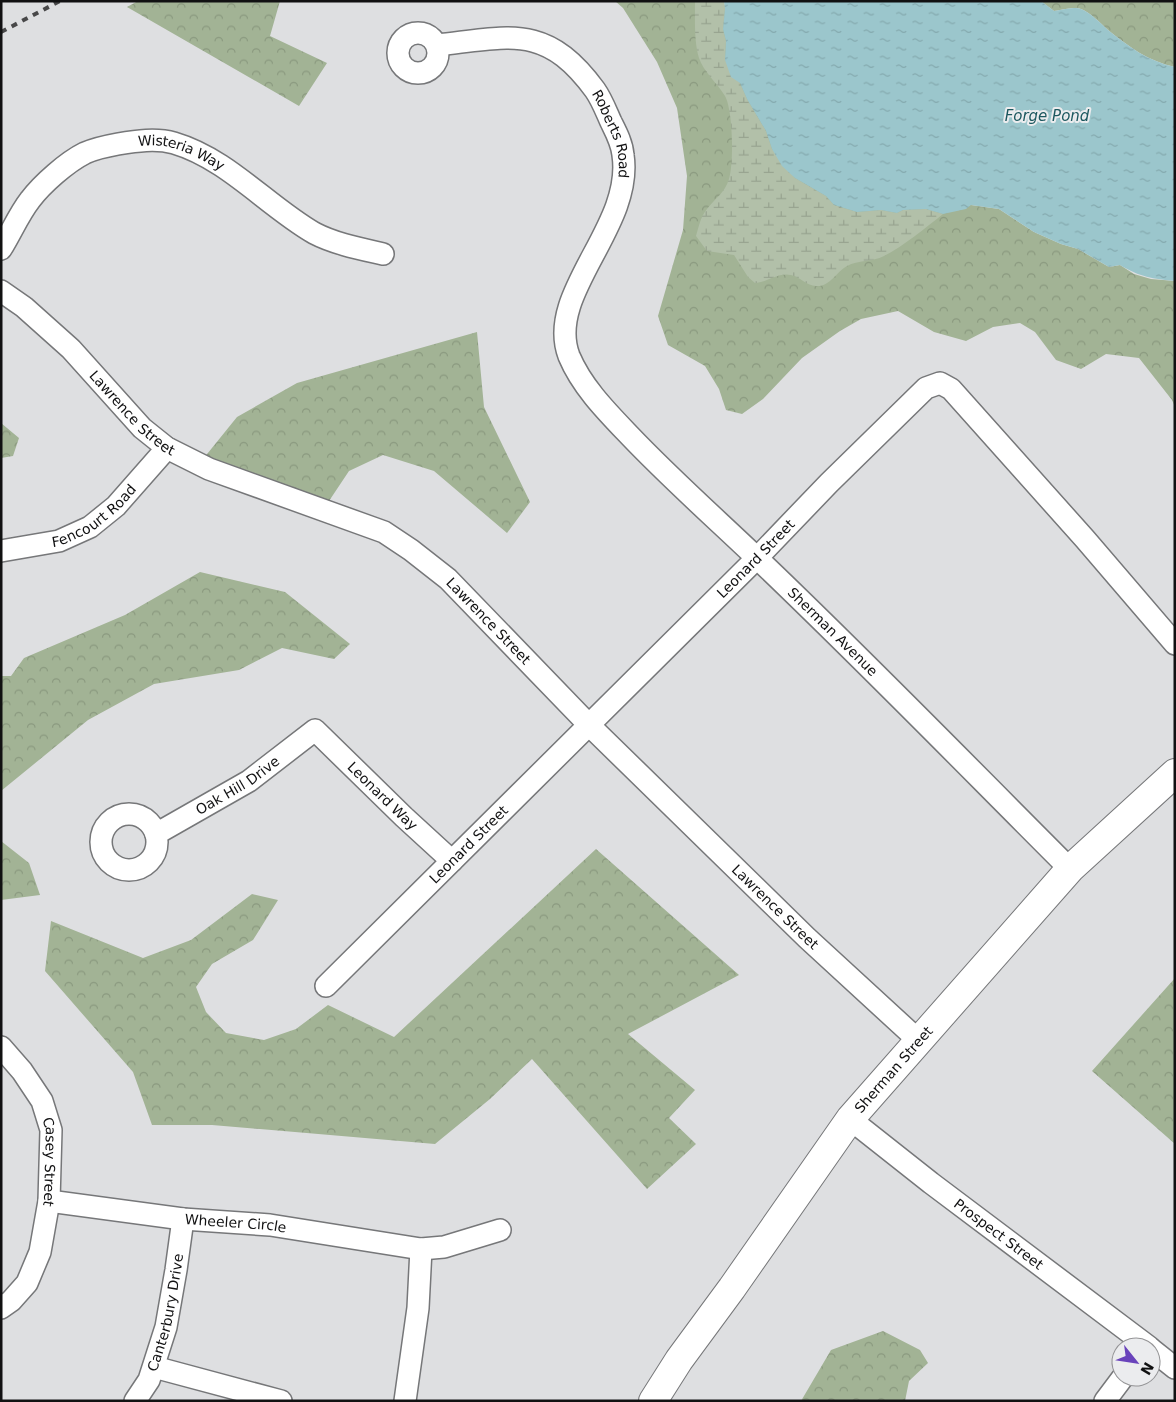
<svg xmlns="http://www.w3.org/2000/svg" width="1176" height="1402" font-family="'DejaVu Sans',sans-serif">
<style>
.forest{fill:url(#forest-crowns)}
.wetland{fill:url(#wetland-marsh)}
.water{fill:url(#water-ripples)}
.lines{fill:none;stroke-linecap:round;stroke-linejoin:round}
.minor-casing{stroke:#767779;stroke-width:24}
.major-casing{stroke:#767779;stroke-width:30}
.minor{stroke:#fff;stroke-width:21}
.major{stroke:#fff;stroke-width:28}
.rail{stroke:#484849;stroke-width:4;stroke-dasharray:6 6;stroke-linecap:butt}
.labels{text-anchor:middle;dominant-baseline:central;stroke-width:4;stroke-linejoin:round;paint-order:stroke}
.street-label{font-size:14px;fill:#111112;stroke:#ebecee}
.water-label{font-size:15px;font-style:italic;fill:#1b575e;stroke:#ebecee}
</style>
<defs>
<pattern id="forest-crowns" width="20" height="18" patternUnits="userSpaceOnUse" patternTransform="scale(1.25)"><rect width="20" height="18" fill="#a2b395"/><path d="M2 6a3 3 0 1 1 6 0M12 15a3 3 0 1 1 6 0" fill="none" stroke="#8a997f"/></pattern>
<pattern id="wetland-marsh" width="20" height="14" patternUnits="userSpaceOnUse" patternTransform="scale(1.25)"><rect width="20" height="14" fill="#b2c0a9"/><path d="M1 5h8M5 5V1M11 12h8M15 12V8" fill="none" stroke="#98a490"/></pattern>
<pattern id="water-ripples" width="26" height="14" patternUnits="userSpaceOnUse" patternTransform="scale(1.25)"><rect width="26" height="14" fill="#9bc6cc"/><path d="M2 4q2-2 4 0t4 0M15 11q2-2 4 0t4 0" fill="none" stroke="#84a9ae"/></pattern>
</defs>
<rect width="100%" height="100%" fill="#dedfe1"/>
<path class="forest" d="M 138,1 L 280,1 L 270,36 L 327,63 L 299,106 L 127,7 Z
M 615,1 L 724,1 L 725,9 L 971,205 L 999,209 L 1034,232 L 1061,244 L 1078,249 L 1109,267 L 1120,265 L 1134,274 L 1151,279 L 1175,281 L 1175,407 L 1172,400 L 1139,358 L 1106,354 L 1081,369 L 1056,360 L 1035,332 L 1020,323 L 993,327 L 966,341 L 934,332 L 898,311 L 861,319 L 840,331 L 802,358 L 763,399 L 742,414 L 726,410 L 719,389 L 705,366 L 668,345 L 658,316 L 683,230 L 687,176 L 677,108 L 657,62 L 623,8 Z
M 1041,1 L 1175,1 L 1175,67 C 1148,61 1129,47 1108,30 C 1100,23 1091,13 1081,9 C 1073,6 1062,10 1054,11 Z
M 477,332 L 484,407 L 530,502 L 507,533 L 434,471 L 383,455 L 349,471 L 323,510 L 199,464 L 237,417 L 297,383 Z
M 1,423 L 19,438 L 13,456 L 1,458 Z
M 200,572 L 285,592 L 350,644 L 334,659 L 282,648 L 239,670 L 154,684 L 88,720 L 1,791 L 1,676 L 11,676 L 24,658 L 125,615 Z
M 1,841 L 29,863 L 40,895 L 1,900 Z
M 596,849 L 739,975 L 628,1034 L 695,1090 L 669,1118 L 696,1144 L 647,1189 L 532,1059 L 490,1099 L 435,1144 L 212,1125 L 152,1125 L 133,1072 L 45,971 L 51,921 L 143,958 L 191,940 L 252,894 L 278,900 L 253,940 L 212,964 L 196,987 L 206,1012 L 226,1033 L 264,1040 L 296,1029 L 328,1005 L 394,1037 Z
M 1175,978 L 1175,1144 L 1092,1071 Z
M 883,1331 L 920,1350 L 928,1363 L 909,1381 L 905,1401 L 801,1401 L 831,1350 Z"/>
<path class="wetland" d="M 695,1 L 724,1 L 725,9 L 723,29 L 726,41 L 725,60 L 740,83 L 747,99 L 766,131 L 772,149 L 795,178 L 826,196 L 834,205 L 857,212 L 881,210 L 897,213 L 903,210 L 926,209 L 943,214 C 924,229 905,245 884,256 C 872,262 858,260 847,266 C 836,272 830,287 816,286 C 807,286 800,277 791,275 C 778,272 768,282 755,283 L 748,277 L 734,255 L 707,251 L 696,236 C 699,226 700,218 707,209 C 715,198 725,193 729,179 C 734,163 733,110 725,96 C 718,84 703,71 699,58 C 694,42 695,19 695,1 Z"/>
<path class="water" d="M 724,1 L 1041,1 L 1054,11 C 1062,10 1073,6 1081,9 C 1091,13 1100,23 1108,30 C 1129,47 1148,61 1175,67 L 1175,281 C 1153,279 1140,277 1120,265 L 1109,267 L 1078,249 L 1061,244 L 1034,232 L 999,209 L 971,205 L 966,209 L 943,214 L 926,209 L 903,210 L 897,213 L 881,210 L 857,212 L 834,205 L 826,196 L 795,178 L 782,166 L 772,149 L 766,131 L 747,99 L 740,83 L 731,77 L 725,60 L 726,41 L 723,29 L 725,9 Z"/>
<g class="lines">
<g class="minor-casing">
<g id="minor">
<circle cx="418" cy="53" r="20"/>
<path id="s1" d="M 437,45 C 510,37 546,23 595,90 C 602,100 606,111 611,122 C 616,132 622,143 623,155 C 634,227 545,293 569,356 C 582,387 607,412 630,436 C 671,479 715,518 758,559 C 864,660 966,765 1070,869"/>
<path id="s2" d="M 1,249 C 11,233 19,214 30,200 C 42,184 67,162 85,153 C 94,149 107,146 118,144 C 136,141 156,138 174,143 C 228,159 267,206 314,233 C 335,244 361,249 383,254"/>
<path id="s3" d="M 1,291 L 24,307 L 71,349 L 142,428 L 167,448 L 209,469 L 384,532 L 411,550 L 448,579 L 589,725 L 807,938 L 918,1040"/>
<path id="s4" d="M 1,551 L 59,541 L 90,527 L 116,506 L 167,448"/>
<circle cx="129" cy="842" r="28"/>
<path id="s5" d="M 156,834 L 249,781 L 315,730 L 404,817 L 452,861"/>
<path id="s6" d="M 326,986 L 757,558 L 829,483 L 926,388 L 940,383 L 951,389 L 1085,539 L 1175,644"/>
<path id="s7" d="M 1,1047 L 22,1071 L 42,1101 L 51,1130 L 49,1201 L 40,1252 L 27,1283 L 11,1301 L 1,1308"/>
<path id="s8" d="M 850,1119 L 931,1183 L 1149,1347"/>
<path id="s9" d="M 49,1201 L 183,1219 L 270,1225 L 421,1249 L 444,1247 L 500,1230"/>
<path d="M 1151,1349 L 1175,1368"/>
<path d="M 154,1367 L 281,1401"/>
<path id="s10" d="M 135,1401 L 149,1380 L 166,1327 L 176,1270 L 183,1219"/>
<path d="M 405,1401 L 418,1308 L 421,1249"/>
<path d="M 1105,1401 L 1123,1377"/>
</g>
</g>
<g class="major-casing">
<g id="major">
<path id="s11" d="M 653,1401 L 679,1360 L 732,1288 L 850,1119 L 1070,869 L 1175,773"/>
</g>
</g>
<use href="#minor" class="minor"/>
<use href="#major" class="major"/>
<path class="rail" d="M 1,32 L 60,1"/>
</g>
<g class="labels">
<g class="street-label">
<text stroke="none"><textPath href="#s1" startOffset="225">Roberts Road</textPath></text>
<text stroke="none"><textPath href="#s2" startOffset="230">Wisteria Way</textPath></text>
<text stroke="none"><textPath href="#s3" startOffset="180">Lawrence Street</textPath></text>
<text stroke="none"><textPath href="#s4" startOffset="102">Fencourt Road</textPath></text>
<text stroke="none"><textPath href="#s6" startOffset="606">Leonard Street</textPath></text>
<text stroke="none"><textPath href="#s3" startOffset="600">Lawrence Street</textPath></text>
<text stroke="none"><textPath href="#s1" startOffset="845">Sherman Avenue</textPath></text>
<text stroke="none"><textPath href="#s5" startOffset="95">Oak Hill Drive</textPath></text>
<text stroke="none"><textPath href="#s5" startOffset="285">Leonard Way</textPath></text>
<text stroke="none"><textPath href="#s6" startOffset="201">Leonard Street</textPath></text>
<text stroke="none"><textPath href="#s3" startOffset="1005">Lawrence Street</textPath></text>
<text stroke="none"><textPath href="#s11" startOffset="410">Sherman Street</textPath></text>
<text stroke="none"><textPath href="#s7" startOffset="130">Casey Street</textPath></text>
<text stroke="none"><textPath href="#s9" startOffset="188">Wheeler Circle</textPath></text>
<text stroke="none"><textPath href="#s8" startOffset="188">Prospect Street</textPath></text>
<text stroke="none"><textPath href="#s10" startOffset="95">Canterbury Drive</textPath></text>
</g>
<g class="water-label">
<text x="1047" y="116">Forge Pond</text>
</g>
</g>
<rect width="1176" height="1402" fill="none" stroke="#111112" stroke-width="5"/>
<g transform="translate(1136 1362) rotate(120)"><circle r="24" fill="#ebecee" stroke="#949496"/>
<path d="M0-4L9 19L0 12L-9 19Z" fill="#6943bb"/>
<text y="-8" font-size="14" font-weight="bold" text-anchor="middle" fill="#111112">N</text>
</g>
</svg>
